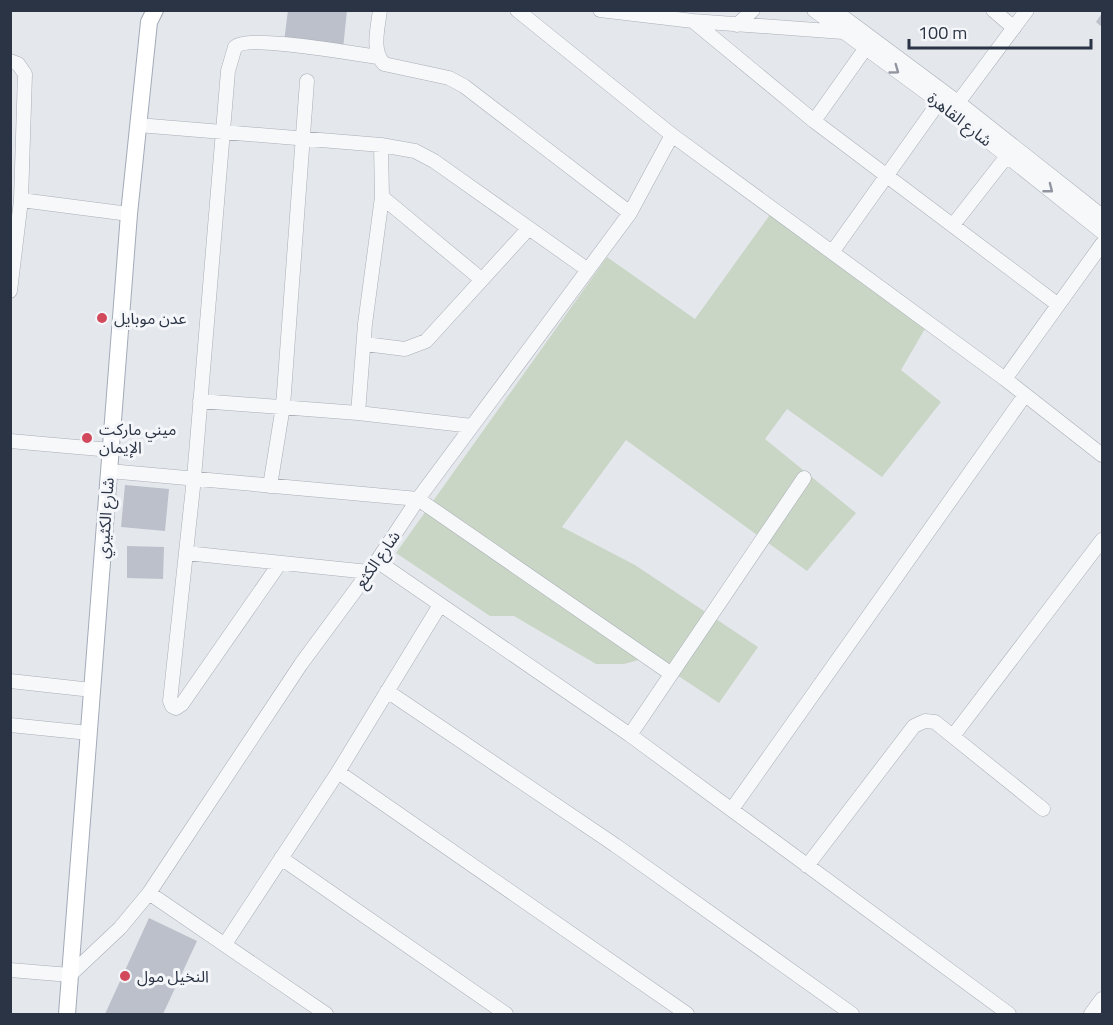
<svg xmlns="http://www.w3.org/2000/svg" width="1113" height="1025" font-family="'Titillium Web','Noto Sans Arabic',sans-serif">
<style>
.green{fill:#c9d6c5}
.building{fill:#bbc0ca}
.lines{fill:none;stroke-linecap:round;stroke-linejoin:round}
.minor-casing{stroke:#a9aeb7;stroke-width:15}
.major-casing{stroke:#a3abb8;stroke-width:18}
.minor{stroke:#f7f8fa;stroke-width:14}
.major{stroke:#fff;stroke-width:16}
.oneway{stroke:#9196a0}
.poi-dot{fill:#d1495b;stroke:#f4f6f9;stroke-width:2}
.labels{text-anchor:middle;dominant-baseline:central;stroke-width:6;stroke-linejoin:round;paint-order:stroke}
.street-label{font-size:16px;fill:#2b3445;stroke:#f4f6f9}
.poi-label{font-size:16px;fill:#2b3445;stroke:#f4f6f9;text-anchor:start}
</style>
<rect width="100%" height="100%" fill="#e4e7ec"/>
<path class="green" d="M 774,209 L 930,320 L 901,370 L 941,402 L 882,477 L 787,409 L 765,439 L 856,513 L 807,571 L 626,440 L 562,527 L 635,565 L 758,647 L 719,703 L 650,657 L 624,664 L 596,664 L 514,616 L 490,616 L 396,553 L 607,257 L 695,319 Z"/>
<path class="building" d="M 288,10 L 347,10 L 343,49 L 284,42 Z
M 1102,13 L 1102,27 L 1096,22 Z
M 125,485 L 169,489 L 165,531 L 121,527 Z
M 127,546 L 164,547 L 163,579 L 127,578 Z
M 149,918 L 197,941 L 163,1014 L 105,1014 Z"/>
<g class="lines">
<g class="minor-casing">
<path id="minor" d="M 380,10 C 378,28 371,50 384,64 L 449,78 L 464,86 L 630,213
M 517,10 L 672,135 L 1005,379 L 1102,455
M 600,10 L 693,21 L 843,32
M 814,10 L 939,102 L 1102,232
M 834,10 L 959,103 L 1102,216
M 993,10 L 1014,28
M 693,21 L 814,121 L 1057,304
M 737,25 L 753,10
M 10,61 L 18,64 L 25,74 L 21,200 L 10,291
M 954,108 L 1027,10
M 814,121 L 870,42
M 138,125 L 381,145 L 415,151 L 434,161 L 588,270
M 382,197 L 481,279
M 21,200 L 129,214
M 953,225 L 1007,156
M 833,251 L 939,102
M 365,344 L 405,349 L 426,341 L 529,228
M 1005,379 L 1102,244
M 200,401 L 358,413 L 472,426
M 358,413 L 365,324 L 382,197 L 381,145
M 10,441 L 111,450
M 109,471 L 418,499 L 670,673
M 270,486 L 283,406 L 307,81
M 186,553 L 369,572
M 377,561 L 630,735 L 1009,1014
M 280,563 L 182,704 L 176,708 L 172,706 L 170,701 L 194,478 L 228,71 L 235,47 C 247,34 355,54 378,57
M 10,681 L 92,690
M 387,691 L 615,845 L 852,1014
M 10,725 L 89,733
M 630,735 L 804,478
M 953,736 L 1102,540
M 338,772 L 687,1014
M 732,809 L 1025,395
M 281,858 L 506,1014
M 807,866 L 914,726 L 925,721 L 935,722 L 1043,809
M 149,893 L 326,1014
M 225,944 L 338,772 L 440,605
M 10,970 L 70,975 L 120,928 L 149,893 L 301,664 L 377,561 L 418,499 L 630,213 L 672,135
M 1091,1014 L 1102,999"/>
</g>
<g class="major-casing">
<path id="major" d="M 67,1014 L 129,214 L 149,22 L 155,10"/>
</g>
<use href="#minor" class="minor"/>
<use href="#major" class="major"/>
</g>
<defs><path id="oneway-chevron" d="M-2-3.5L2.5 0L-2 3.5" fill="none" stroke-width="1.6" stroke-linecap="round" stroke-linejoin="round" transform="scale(1.5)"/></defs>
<g class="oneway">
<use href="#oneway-chevron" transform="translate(895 70) rotate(36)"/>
<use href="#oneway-chevron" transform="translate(1049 189) rotate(38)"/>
</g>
<g class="poi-dot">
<circle cx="102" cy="318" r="6"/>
<circle cx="87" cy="438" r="6"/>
<circle cx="125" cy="976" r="6"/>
</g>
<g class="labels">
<g class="street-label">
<text transform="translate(960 119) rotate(38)">شارع القاهرة</text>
<text transform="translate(105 518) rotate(-86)">شارع الكثيري</text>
<text transform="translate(377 559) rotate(-55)">شارع الكثع</text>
</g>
<g class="poi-label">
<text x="114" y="318">عدن موبايل</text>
<text x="99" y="429">ميني ماركت<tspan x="99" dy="18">الإيمان</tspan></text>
<text x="137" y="976">النخيل مول</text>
</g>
</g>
<rect width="1113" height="1025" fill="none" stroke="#2b3445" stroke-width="24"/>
<path d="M909 39v9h182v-9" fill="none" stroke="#2b3445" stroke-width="3"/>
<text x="918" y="39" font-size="18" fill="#2b3445" stroke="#f4f6f9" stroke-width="4.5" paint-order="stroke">100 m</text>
</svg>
